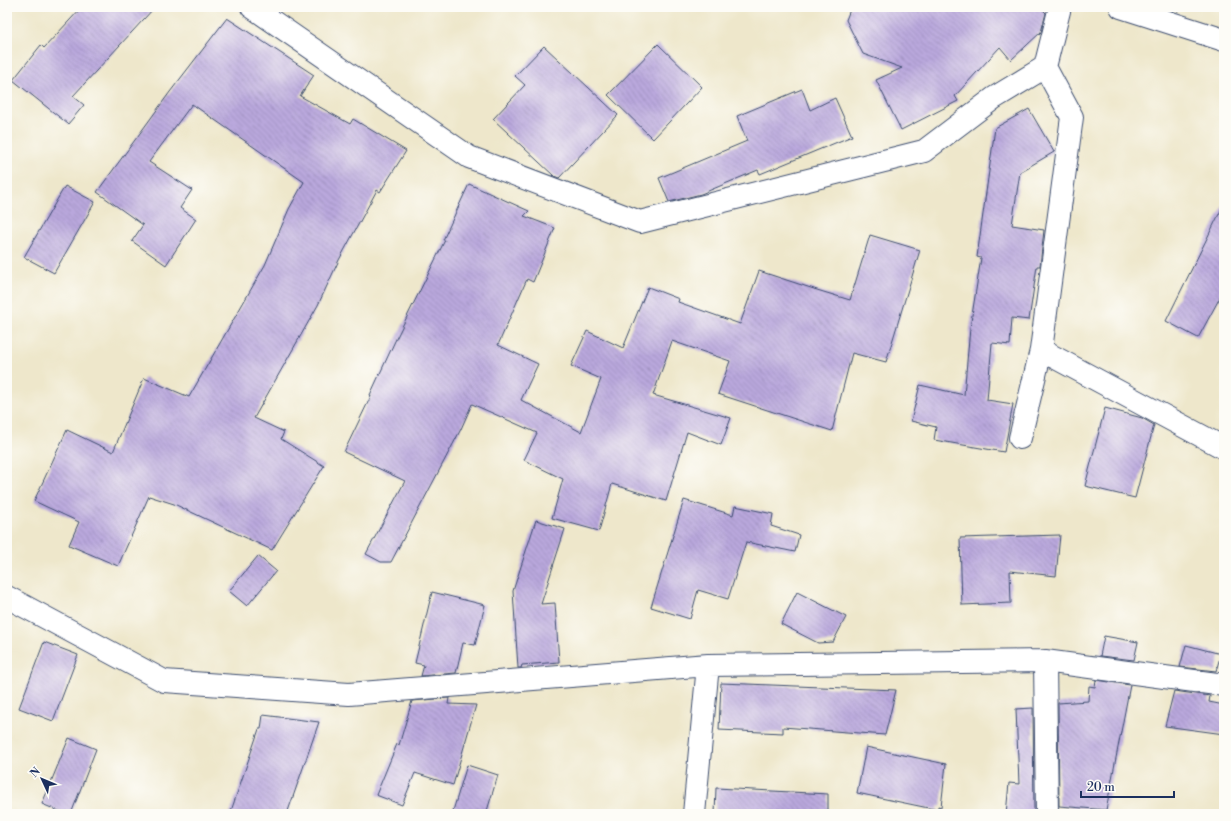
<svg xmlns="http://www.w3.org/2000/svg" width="1231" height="821" font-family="'Libre Bodoni',serif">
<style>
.building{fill:url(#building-back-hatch)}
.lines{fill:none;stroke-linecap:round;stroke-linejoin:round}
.minor-casing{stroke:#3b4b6e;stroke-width:24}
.minor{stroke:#fff;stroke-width:22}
</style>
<defs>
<pattern id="building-back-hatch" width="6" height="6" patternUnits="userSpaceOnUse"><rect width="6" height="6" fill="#baa8dd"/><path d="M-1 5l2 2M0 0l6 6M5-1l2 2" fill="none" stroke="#9689b6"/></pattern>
</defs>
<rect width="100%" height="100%" fill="#fdfcf7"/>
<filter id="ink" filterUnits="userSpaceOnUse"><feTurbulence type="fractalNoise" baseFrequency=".025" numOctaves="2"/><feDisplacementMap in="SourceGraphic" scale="8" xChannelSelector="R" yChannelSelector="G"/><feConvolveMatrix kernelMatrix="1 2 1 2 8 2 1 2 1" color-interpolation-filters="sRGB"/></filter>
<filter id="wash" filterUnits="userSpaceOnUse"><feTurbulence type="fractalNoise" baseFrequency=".012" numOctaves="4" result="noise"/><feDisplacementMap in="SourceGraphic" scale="16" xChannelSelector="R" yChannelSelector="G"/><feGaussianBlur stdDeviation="0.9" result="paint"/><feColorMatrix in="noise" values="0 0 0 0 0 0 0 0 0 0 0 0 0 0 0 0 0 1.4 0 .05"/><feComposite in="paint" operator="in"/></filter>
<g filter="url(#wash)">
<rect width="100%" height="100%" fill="#eee7cb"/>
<g id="blocks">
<path class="building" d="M 82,7 L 155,7 L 73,96 L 84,105 L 68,124 L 13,80 L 41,45 L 44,48 Z
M 851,7 L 1040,7 L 1046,13 L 1041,32 L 1011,60 L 1000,47 L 955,96 L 958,101 L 901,130 L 876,80 L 902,68 L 863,54 L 846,20 Z
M 227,18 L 314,75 L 300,96 L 350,124 L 353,119 L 406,151 L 380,192 L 377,190 L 339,260 L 318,305 L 254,418 L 284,432 L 281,439 L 324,466 L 272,550 L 174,504 L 149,496 L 118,566 L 69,545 L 79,522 L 34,501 L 67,430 L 113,452 L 144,378 L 189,397 L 265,265 L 289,209 L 304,182 L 192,104 L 149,162 L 192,190 L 180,208 L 196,219 L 166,265 L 132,241 L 143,225 L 97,192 L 170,92 Z
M 658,44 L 702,87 L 653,139 L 608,95 Z
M 544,46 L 618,115 L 559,178 L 554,176 L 493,119 L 525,85 L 515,76 Z
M 802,89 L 810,110 L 835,98 L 852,136 L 760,174 L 758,170 L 701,194 L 669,202 L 659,178 L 747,141 L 737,116 Z
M 1029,109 L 1054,152 L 1020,172 L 1012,225 L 1044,230 L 1040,266 L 1037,266 L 1029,320 L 1012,318 L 1010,345 L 992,343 L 987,400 L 1013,404 L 1004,452 L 934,440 L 936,427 L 911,421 L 920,385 L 964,395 L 970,328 L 981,258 L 977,257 L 995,128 Z
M 469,184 L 529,211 L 524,216 L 555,228 L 533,282 L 527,279 L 498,345 L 538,364 L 521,400 L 581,432 L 601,379 L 571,366 L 587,331 L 623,348 L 648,287 L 679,299 L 678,302 L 740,324 L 759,271 L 817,290 L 850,300 L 870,235 L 920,250 L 886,362 L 852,353 L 832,431 L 718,394 L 730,361 L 672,341 L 653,395 L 731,418 L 721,445 L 687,432 L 666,501 L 612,484 L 599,531 L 552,518 L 563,479 L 524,460 L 537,433 L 472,404 L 461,429 L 391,562 L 381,562 L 366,554 L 405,481 L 344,452 L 371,396 L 370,395 L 395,341 L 445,240 L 443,240 Z
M 65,186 L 95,202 L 54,273 L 24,257 Z
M 1224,204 L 1224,290 L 1198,338 L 1166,321 Z
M 1105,408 L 1142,418 L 1154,425 L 1135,498 L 1085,486 Z
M 684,500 L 733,515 L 735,506 L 773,514 L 771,526 L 799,535 L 795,552 L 746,542 L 728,599 L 698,590 L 690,619 L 651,607 Z
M 536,520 L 565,529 L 541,604 L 555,603 L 559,662 L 522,665 L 521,668 L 518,668 L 513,591 Z
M 1060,535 L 1056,576 L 1010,571 L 1011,603 L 962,605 L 960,538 Z
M 258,556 L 276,571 L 247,606 L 229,591 Z
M 432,592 L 485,605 L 475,645 L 463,643 L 456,673 L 421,676 L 424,665 L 415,663 Z
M 797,592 L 846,617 L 833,642 L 818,643 L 781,624 Z
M 1104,636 L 1138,642 L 1134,660 L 1100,656 Z
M 44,642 L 78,655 L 53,721 L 19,708 Z
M 1186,645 L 1221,654 L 1216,671 L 1180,667 Z
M 1096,680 L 1130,685 L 1106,810 L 1059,806 L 1058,703 L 1088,701 L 1089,686 L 1095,687 Z
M 721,683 L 896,690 L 885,735 L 783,727 L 783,733 L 719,730 Z
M 1174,691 L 1210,696 L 1209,702 L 1224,705 L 1224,734 L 1165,726 Z
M 449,698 L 448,704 L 476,705 L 453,785 L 415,773 L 402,805 L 376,795 L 397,744 L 399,745 L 412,701 Z
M 1033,708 L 1034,814 L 1006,814 L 1009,783 L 1019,784 L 1016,709 Z
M 263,715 L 319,722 L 287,814 L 230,814 L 259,729 L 261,729 Z
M 69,738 L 96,749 L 71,814 L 66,814 L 42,804 Z
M 866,747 L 946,764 L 941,807 L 938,806 L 938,810 L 857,793 Z
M 467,765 L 498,775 L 486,814 L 452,814 Z
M 716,788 L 828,794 L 828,814 L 715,814 Z"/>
</g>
</g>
<g filter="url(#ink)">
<use href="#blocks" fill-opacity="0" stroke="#3b4b6e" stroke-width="1"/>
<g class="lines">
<g class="minor-casing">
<path id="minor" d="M 252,7 L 469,157 L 640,222 L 924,151 L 994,98 L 1045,67 L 1060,7
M 1121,7 L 1224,40
M 1041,350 L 1224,448
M 1020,438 L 1041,350 L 1072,117 L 1045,67
M 7,597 L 164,681 L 349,694 L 708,665 L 1045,661 L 1224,685
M 1045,661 L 1047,814
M 694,814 L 708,665"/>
</g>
<use href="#minor" class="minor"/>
</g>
</g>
<rect width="1231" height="821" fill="none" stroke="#fdfcf7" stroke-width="24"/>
<g transform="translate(42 779) rotate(314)" stroke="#fdfcf7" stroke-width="3" paint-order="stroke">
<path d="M0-3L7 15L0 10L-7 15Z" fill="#1b2f5e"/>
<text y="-6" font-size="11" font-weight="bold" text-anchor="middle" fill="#1b2f5e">N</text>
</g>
<path d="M1081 791v6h93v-6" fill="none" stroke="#1b2f5e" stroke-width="2"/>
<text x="1087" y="791" font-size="12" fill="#1b2f5e" stroke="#fdfcf7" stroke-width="3" paint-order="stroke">20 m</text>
</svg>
